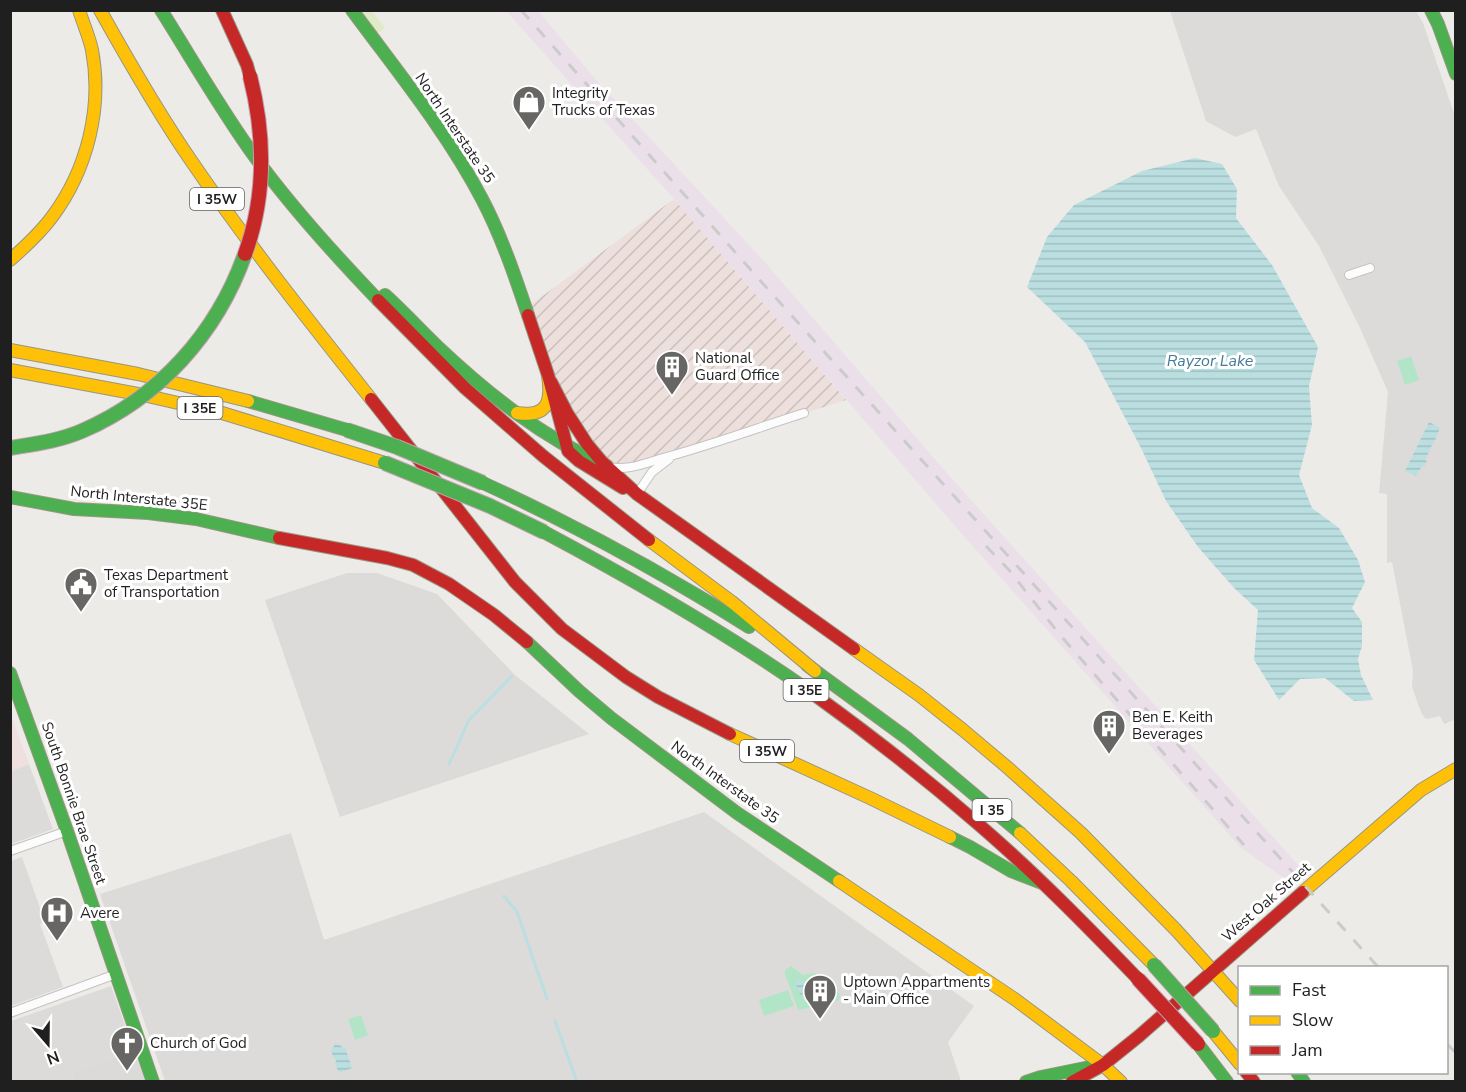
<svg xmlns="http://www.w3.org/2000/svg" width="1466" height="1092" font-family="'Nunito Sans',sans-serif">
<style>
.residential{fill:#dcdbd9}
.commercial{fill:#efdfdf}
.religious{fill:#dbdad9}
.military{fill:url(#military-furrows)}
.railway{fill:#ebe0e9}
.grass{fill:#dfebc6}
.pitch{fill:#b2e5c8}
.water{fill:url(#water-rules)}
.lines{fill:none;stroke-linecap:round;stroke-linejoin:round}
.stream{stroke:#bbdfe1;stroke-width:3}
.street-casing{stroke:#c4c3c2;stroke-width:10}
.fast-casing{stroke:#989680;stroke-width:14}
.slow-casing{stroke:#989680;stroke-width:14}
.jam-casing{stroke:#989680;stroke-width:14}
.street{stroke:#fcfcfc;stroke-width:8}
.fast{stroke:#4caf50;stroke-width:12}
.slow{stroke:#ffc107;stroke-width:12}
.jam{stroke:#c62828;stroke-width:12}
.rail{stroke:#cbcbca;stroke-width:3;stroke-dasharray:12 12;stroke-linecap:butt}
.fast-bridge-casing{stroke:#c39faf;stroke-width:16;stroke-linecap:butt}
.jam-bridge-casing{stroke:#c39faf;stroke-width:16;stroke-linecap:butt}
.fast-bridge{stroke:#4caf50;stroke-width:14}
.jam-bridge{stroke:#c62828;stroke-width:14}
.labels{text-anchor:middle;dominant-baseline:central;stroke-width:6;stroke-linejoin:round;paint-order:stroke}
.shield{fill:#fff;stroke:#626262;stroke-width:1.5}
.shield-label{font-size:14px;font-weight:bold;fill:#1f1f1f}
.poi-label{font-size:15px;fill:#1f1f1f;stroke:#fff;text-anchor:start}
.street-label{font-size:15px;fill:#1f1f1f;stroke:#fff}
.water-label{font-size:16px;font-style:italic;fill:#417b99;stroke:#fff}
</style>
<defs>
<pattern id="military-furrows" width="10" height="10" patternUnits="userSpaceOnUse" patternTransform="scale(1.5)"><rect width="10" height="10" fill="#ecdfdc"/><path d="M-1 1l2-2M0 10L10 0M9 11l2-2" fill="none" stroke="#cabfbc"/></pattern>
<pattern id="water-rules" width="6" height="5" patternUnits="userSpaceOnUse" patternTransform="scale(1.5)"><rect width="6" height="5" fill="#bbdfe1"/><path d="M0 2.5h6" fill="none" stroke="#a0bfc1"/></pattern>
</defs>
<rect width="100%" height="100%" fill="#edebe8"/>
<path class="residential" d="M 1170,11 L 1416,11 L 1423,23 L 1456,119 L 1456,719 L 1444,724 L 1440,716 L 1427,719 L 1424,717 L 1421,712 L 1412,687 L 1413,671 L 1392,562 L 1387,563 L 1387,494 L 1379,493 L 1388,392 L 1360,328 L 1319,246 L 1279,186 L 1256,129 L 1235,137 L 1206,121 Z
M 347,573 L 377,573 L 437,594 L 515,675 L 589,734 L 340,817 L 265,600 Z
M 29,764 L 53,829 L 11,844 L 11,771 Z
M 704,812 L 974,1006 L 948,1042 L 961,1081 L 165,1081 L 100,894 L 291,833 L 324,940 Z
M 22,857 L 45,922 L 40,924 L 63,987 L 11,1006 L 11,861 Z
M 111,986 L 134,1050 L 72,1072 L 75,1081 L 11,1082 L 11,1021 Z"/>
<path class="commercial" d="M 11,715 L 29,764 L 11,771 L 10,771 Z"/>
<path class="religious" d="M 134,1050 L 145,1081 L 75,1081 L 72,1072 Z"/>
<path class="military" d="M 674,199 L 846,400 L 677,454 L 610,468 L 568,413 L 525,309 Z"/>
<path class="railway" d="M 506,11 L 538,11 L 598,82 L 763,260 L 947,473 L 1308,876 L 1295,886 L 1240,847 L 960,532 L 674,199 Z"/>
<path class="grass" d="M 356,11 L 372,11 L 385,28 L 380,32 L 375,32 Z"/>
<path class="pitch" d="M 1411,356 L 1419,380 L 1405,385 L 1397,361 Z
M 791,966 L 803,975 L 815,973 L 838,990 L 840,997 L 839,1000 L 799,1010 L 797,1007 L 785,974 L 785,970 Z
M 788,990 L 794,1006 L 764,1016 L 759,1000 Z
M 361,1015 L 368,1035 L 355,1040 L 348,1019 Z"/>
<path class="water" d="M 1195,158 L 1222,164 L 1237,189 L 1236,218 L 1272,265 L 1318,347 L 1309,386 L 1312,425 L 1299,475 L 1312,508 L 1339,528 L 1358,560 L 1365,582 L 1352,608 L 1362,622 L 1362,646 L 1358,659 L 1361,675 L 1373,700 L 1354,701 L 1325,678 L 1300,679 L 1279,700 L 1254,660 L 1258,610 L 1235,589 L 1198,547 L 1166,501 L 1141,448 L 1085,342 L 1027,287 L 1047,237 L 1074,205 L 1142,171 Z
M 1429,422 L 1440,428 L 1433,445 L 1432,445 L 1425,460 L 1427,461 L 1424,467 L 1422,466 L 1416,476 L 1405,471 Z
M 802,980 L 805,987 L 816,983 L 819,980 L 831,990 L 829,994 L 822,990 L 820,990 L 823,996 L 819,997 L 817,995 L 814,996 L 815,998 L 813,1000 L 810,999 L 810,997 L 811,995 L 810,991 L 800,995 L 795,982 Z
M 335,1044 L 340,1045 L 343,1048 L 345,1047 L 352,1068 L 339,1073 L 335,1064 L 336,1060 L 333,1056 L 331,1051 Z"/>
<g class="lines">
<path class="stream" d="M 449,764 L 469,720 L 512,676
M 504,896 L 517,912 L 547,999
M 555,1021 L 577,1082"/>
<g class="street-casing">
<path id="street" d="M 1349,275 L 1370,268
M 609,467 C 627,471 646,463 663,458 C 711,445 757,428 804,413
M 637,494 L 652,472 L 669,459
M 10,851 L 67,831
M 10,1013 L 116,974"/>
</g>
<g class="fast-casing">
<path id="fast" d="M 161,10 C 192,59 221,110 255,157 C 292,208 335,255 378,300
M 352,10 C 397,71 447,132 482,199 C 501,235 515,276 528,315
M 1431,10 L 1438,24 L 1456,74
M 385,295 C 403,311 420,330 438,347 C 489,395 543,438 607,466
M 248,401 L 347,430
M 483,483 C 575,525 663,573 749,627
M 10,497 L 74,509 L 148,513 L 196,519 L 279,538
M 544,532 C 636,581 727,633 812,693
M 527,642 L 579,691 L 611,718 L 737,813 L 839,881
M 807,665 L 908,739 L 1020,833
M 10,673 L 67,831 L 153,1082
M 950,837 L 970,847 L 1011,871 L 1042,883
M 1198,1044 L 1227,1082
M 1297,1072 L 1304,1082
M 1026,1082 L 1041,1077 L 1090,1067"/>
</g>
<g class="slow-casing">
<path id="slow" d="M 100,10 C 129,62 158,113 192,162 C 248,244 309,321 371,399
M 10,260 C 25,247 40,233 52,217 C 87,170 103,108 92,50 C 89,36 83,23 79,10
M 10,350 L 138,374 L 248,401
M 10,370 L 143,395 L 222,413 L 385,463
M 517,413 C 548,418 552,401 548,375
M 649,540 L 732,602 L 815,671
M 854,649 L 919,695 L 963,730 L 1007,767 L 1081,833 L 1177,931 L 1240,1001
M 730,734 L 870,798 L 950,837
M 1020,833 L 1071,881 L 1154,965
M 839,881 L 1016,1000 L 1103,1065 L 1121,1082
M 1303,892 L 1421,790 L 1456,769
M 1213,1031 L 1240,1064"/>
</g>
<g class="jam-casing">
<path id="jam" d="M 222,10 L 247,65 L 250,76
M 378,300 L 465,388 L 543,456 L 649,540
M 528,315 L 548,375 L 568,451 L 579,461 L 623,488
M 551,382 L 567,413 L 587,444 L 602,462 L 637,494 L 854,649
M 371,399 L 515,582 L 562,629 L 626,677 L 658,697 L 730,734
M 279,538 L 387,558 L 413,565 L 449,584 L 494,615 L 527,642
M 812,693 C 869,734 924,777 977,823 C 1034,872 1086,925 1138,979
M 1246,1072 L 1254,1082
M 1072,1082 L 1103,1065 L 1139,1036 L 1303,892"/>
</g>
<use href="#street" class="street"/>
<use href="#fast" class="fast"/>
<use href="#slow" class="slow"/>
<use href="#jam" class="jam"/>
<path class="rail" d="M 521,10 L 774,296 L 1379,968
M 986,546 L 1009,570 L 1060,635 L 1244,845
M 1446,1043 L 1456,1053"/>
<g class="fast-bridge-casing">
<path id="fast-bridge" d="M 347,430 L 397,447 L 483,483
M 10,448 C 34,444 59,441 82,431 C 159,398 217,333 245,254
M 385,463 L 490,506 L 544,532
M 1154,965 L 1213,1031"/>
</g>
<g class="jam-bridge-casing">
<path id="jam-bridge" d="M 245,254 C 266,196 265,135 250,76
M 1138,979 L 1198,1044"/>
</g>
<use href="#fast-bridge" class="fast-bridge"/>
<use href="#jam-bridge" class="jam-bridge"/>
</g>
<defs>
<g id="shop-pin" transform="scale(1.725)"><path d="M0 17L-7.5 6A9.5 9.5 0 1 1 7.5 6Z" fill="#676665" stroke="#fff"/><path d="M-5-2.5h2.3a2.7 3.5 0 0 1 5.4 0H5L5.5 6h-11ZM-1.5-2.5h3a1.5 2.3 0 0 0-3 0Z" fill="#fff"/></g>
<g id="building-pin" transform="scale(1.725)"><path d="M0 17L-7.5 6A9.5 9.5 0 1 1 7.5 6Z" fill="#676665" stroke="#fff"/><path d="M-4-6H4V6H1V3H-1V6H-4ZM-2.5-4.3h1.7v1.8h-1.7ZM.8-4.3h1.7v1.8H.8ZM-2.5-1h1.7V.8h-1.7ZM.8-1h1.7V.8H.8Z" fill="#fff"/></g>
<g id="civic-pin" transform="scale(1.725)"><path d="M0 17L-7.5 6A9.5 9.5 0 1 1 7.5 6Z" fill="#676665" stroke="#fff"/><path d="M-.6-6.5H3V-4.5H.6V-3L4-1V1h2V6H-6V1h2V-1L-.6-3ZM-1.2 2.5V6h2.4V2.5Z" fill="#fff"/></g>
<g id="hospital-pin" transform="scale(1.725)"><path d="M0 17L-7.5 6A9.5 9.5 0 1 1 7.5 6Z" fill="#676665" stroke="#fff"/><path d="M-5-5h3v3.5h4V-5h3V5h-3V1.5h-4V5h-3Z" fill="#fff"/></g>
<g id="church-pin" transform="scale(1.725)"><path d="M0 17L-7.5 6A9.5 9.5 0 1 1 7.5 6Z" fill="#676665" stroke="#fff"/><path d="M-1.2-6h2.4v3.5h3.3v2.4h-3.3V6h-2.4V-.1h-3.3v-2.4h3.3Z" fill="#fff"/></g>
</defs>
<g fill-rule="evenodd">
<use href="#shop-pin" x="529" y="102"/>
<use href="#building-pin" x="672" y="367"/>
<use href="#civic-pin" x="81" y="584"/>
<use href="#building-pin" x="1109" y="726"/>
<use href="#hospital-pin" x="57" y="913"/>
<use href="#building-pin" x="820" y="991"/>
<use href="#church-pin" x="127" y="1043"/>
</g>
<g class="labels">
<g class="shield">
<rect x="190" y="188" width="54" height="22" rx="4.5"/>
<rect x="177.5" y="397" width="45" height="22" rx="4.5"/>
<rect x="783.5" y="679" width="45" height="22" rx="4.5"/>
<rect x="740" y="740" width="54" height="22" rx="4.5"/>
<rect x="972.5" y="799" width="39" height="22" rx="4.5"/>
</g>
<g class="shield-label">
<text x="217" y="199">I 35W</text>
<text x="200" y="408">I 35E</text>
<text x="806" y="690">I 35E</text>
<text x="767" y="751">I 35W</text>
<text x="992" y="810">I 35</text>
</g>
<g class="poi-label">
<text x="552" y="93">Integrity<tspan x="552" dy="17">Trucks of Texas</tspan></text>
<text x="695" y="358">National<tspan x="695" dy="17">Guard Office</tspan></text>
<text x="104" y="575">Texas Department<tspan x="104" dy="17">of Transportation</tspan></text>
<text x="1132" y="717">Ben E. Keith<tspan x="1132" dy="17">Beverages</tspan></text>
<text x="80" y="913">Avere</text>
<text x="843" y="982">Uptown Appartments<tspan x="843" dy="17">- Main Office</tspan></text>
<text x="150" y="1043">Church of God</text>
</g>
<g class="street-label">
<text transform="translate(455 128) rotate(56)">North Interstate 35</text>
<text transform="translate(139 498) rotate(6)">North Interstate 35E</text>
<text transform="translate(725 782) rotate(36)">North Interstate 35</text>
<text transform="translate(74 803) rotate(71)">South Bonnie Brae Street</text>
<text transform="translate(1266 902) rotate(-41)">West Oak Street</text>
</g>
<g class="water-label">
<text x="1210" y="361">Rayzor Lake</text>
</g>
</g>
<rect width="1466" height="1092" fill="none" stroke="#1f1f1f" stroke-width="24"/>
<rect x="1238" y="966" width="210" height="108" fill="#ffffff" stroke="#a5a5a5" stroke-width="1.5"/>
<rect x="1250" y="986" width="30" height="9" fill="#4caf50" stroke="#a5a5a5" stroke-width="1.5"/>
<text x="1292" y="996" font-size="18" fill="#1f1f1f">Fast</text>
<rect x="1250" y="1016" width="30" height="9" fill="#ffc107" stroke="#a5a5a5" stroke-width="1.5"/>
<text x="1292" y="1026" font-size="18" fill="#1f1f1f">Slow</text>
<rect x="1250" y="1046" width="30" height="9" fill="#c62828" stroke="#a5a5a5" stroke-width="1.5"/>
<text x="1292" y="1056" font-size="18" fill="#1f1f1f">Jam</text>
<g transform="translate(48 1044) rotate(160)" stroke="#ffffff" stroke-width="4.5" paint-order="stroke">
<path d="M0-4.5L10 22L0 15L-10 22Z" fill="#1f1f1f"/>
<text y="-9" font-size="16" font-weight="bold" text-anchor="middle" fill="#1f1f1f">N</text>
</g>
</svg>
